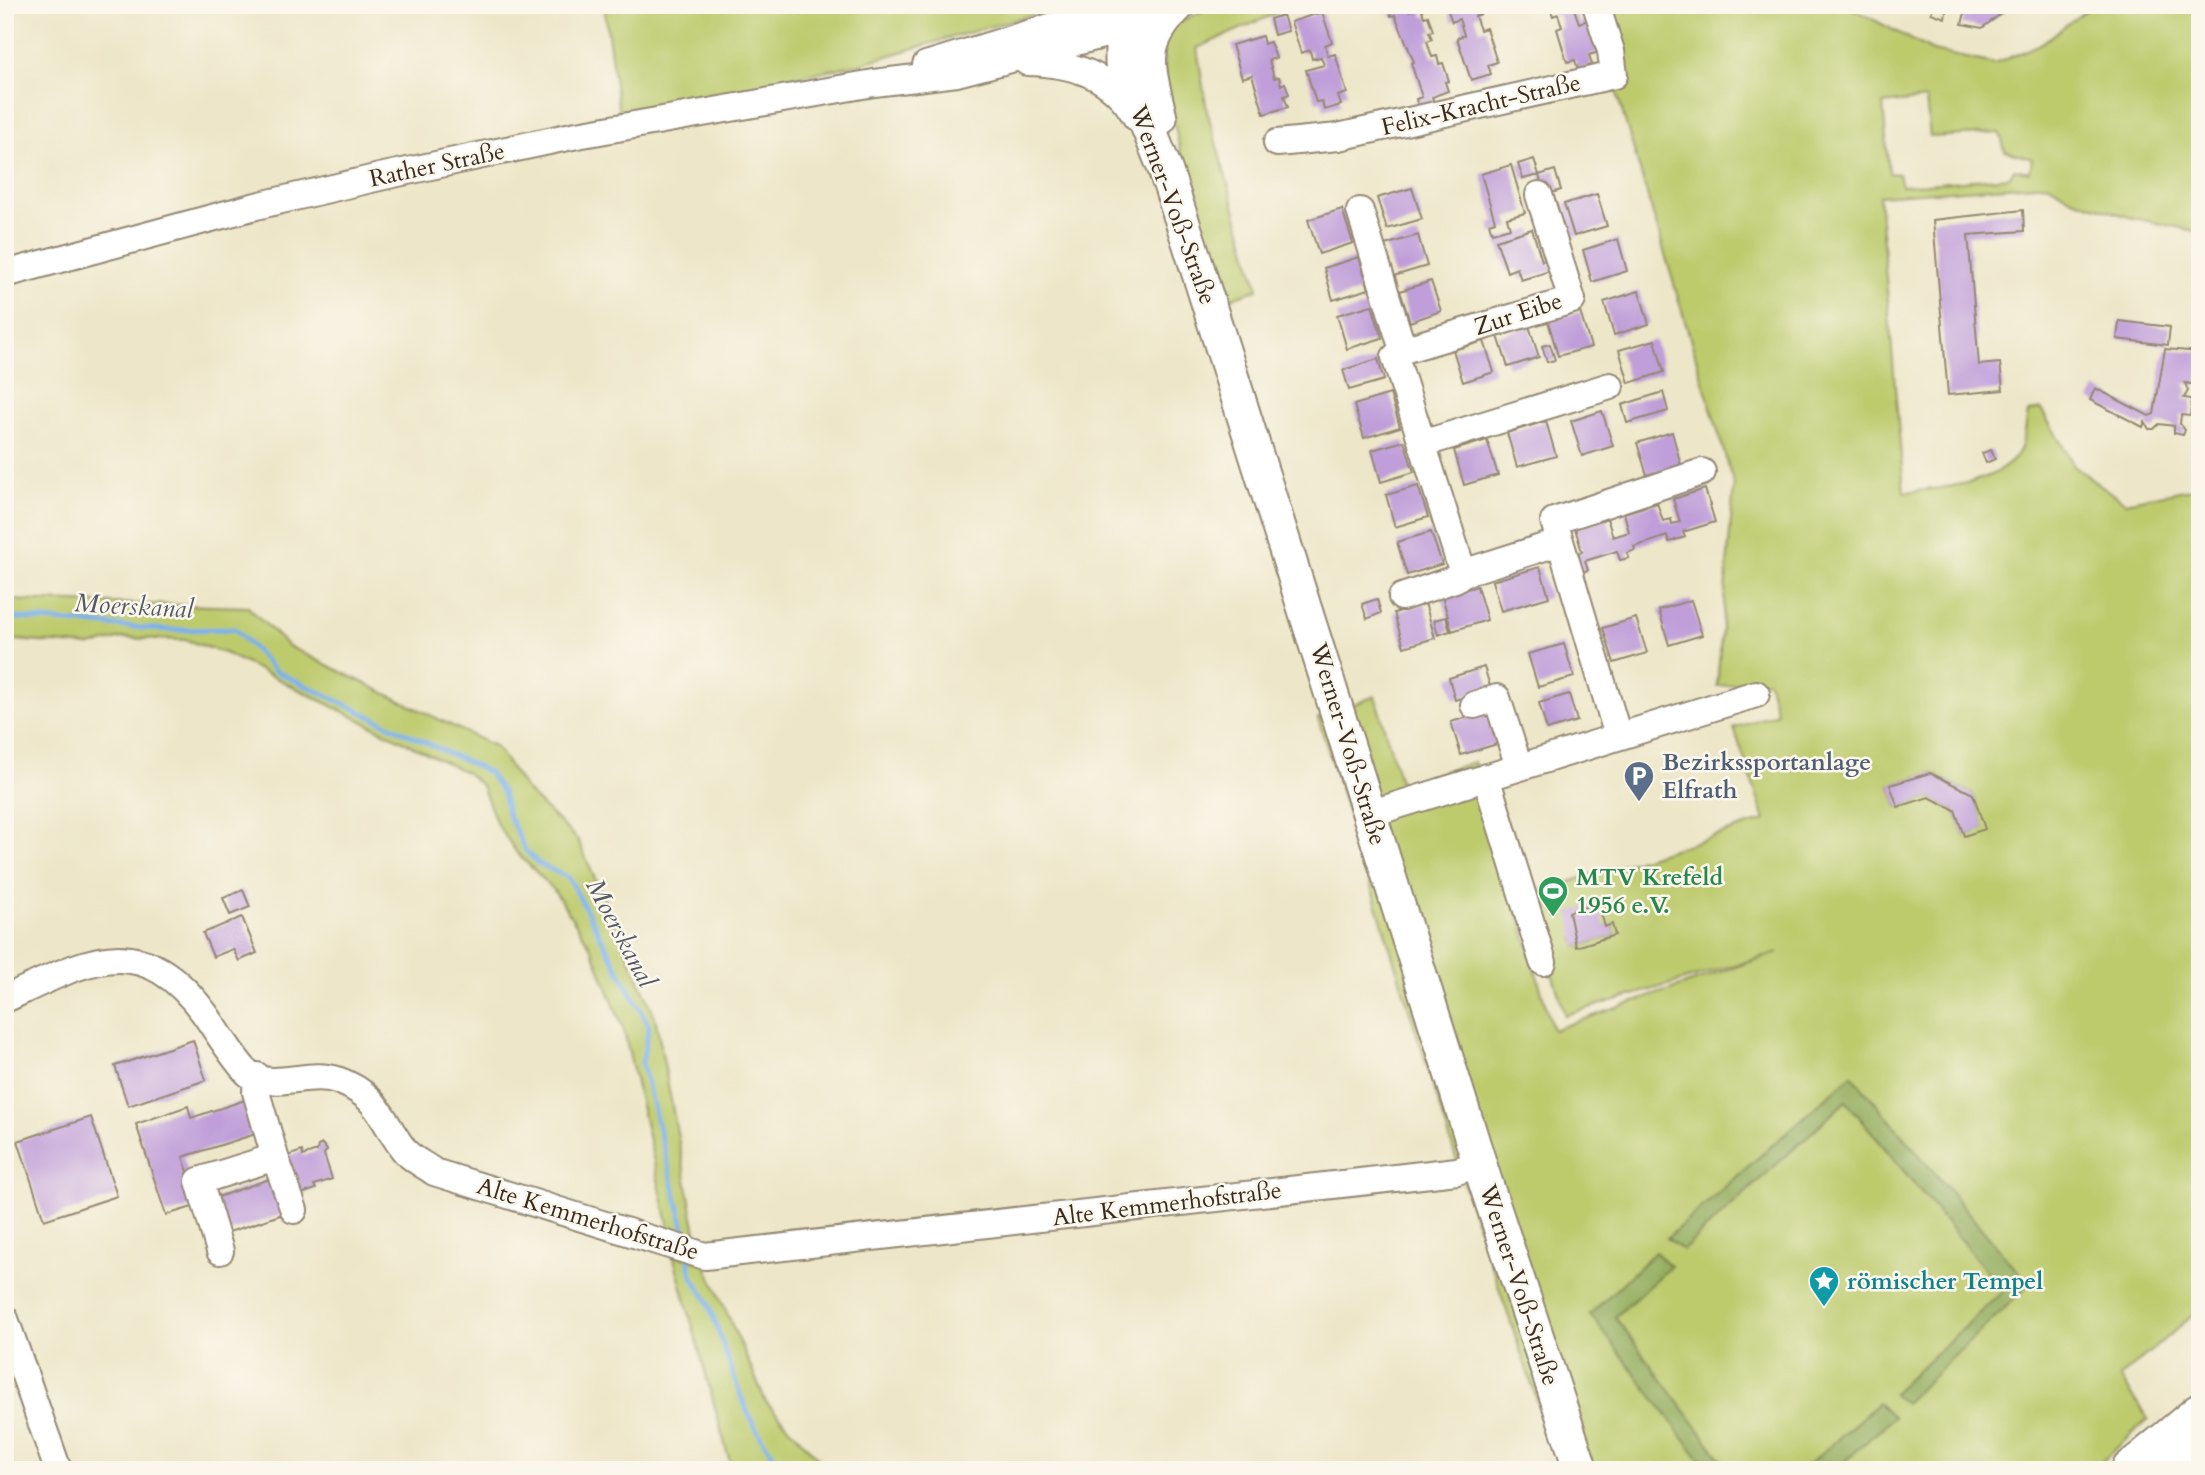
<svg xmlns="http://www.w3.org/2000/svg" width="2205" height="1475" font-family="Cardo,serif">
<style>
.green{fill:#bdcb6d;stroke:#7c7a46;stroke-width:2;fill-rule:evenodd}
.forest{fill:#96af60;stroke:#686c3f;stroke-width:2}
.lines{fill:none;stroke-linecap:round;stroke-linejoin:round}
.stream{stroke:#7cb1ea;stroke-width:5}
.building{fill:#bf9ed9}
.minor-casing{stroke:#948873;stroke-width:30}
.major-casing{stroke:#948873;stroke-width:37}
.highway-casing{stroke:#948873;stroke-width:42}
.minor{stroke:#fff;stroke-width:26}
.major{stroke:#fff;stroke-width:33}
.highway{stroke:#fff;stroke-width:38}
.labels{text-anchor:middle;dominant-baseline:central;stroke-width:5;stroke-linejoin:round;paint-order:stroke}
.street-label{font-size:24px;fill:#3b2a1e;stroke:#fbf7ec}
.service-label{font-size:24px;font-weight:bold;fill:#4e5e75;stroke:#fbf7ec;text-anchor:start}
.leisure-label{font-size:24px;font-weight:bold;fill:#27864d;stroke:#fbf7ec;text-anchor:start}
.culture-label{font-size:24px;font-weight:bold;fill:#0d838f;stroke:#fbf7ec;text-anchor:start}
.water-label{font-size:26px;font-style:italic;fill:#525965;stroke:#fbf7ec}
</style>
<rect width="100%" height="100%" fill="#fbf7ec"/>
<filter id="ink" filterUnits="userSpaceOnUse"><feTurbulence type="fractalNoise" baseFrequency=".0143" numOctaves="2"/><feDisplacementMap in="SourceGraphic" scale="14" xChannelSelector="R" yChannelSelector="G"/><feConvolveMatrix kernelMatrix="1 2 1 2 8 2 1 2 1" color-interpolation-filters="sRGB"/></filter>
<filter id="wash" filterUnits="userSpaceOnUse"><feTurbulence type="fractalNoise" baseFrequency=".00686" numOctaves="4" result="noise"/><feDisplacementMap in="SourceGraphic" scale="28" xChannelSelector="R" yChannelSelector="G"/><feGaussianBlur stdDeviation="1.57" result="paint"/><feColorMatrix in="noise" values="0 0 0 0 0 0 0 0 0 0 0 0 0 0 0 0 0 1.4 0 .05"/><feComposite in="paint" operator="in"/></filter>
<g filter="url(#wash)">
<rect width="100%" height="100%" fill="#ede6c8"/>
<path class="green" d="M 604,5 L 1066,5 L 859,64 L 619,114 Z
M 1214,5 L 1295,5 L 1197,48 L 1207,111 L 1258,289 L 1221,302 L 1190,195 L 1166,86 L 1163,48 L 1170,27 Z
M 1607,5 L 1846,5 L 1933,51 L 1995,64 L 2042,43 L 2093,5 L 2200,5 L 2200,232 L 2129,217 L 2072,199 L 2048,184 L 1879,196 L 1904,492 C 1936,489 2004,484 2020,450 C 2025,439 2026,424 2028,412 L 2041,409 L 2075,467 L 2125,502 L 2200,487 L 2200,1309 L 2120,1377 L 2148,1419 L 2093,1470 L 1561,1470 L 1471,1206 L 1318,718 L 1375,696 L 1401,785 L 1474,762 L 1553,1030 L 1779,952 L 1565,1015 L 1528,895 L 1765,820 L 1734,728 L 1777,713 L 1768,681 L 1717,686 L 1734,485 L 1615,87 ZM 1926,99 L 1930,137 L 2000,133 L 2005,151 L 2032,159 L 2030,172 L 2014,169 L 2010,177 L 1902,186 L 1899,174 L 1889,173 L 1883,104 ZM 1931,773 L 1973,794 L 1984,829 L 1964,836 L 1955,810 L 1929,797 L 1898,807 L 1890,785 ZM 1612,925 L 1615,935 L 1577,947 L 1574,938 Z
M 5,600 L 248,607 L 288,646 L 496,747 L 526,790 L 578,840 L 655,1016 L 699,1248 L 672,1241 L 624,1031 L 592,949 L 553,889 L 517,853 L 497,824 L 482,786 L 467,773 L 227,654 L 186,640 L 122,638 L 90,646 L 5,639 Z
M 673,1255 L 705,1263 L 766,1402 L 829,1470 L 732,1470 Z"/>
<path class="forest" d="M 1852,1075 L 2029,1285 L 1905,1403 L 1892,1394 L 2003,1291 L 1846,1101 L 1683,1250 L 1667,1238 Z
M 1655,1252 L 1671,1266 L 1615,1317 L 1729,1470 L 1708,1470 L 1590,1314 Z
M 1878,1403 L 1894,1417 L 1835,1470 L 1803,1470 Z"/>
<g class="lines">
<path class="stream" d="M 5,617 L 169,630 L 235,629 L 275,671 L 488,772 L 503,793 L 507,812 L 525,850 L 538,863 L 569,878 L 649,1026 L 642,1063 L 688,1243
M 689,1259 C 689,1280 704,1290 710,1308 C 731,1363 743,1426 786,1470"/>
</g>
<g id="blocks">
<path class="building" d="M 1387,5 L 1407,5 L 1409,11 L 1421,7 L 1424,17 L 1428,16 L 1433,31 L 1429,32 L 1432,39 L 1427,41 L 1432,57 L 1437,56 L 1439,64 L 1443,63 L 1449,81 L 1445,82 L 1448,91 L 1432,97 L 1434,102 L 1418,107 L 1416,99 L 1422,97 L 1411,63 L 1414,62 L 1395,15 L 1391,16 Z
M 1446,5 L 1478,5 L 1481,14 L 1475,16 L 1480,30 L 1486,28 L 1497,62 L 1488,65 L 1491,74 L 1471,80 L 1457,38 L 1464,35 L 1459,19 L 1452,22 Z
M 1549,5 L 1584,5 L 1574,9 L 1579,23 L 1589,20 L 1599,52 L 1589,55 L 1592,65 L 1578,70 L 1575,60 L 1567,62 L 1557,29 L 1562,27 L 1558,14 L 1553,16 Z
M 1934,5 L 1947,5 L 1945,18 L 1931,13 Z
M 1967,5 L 2013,5 L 1982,28 L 1962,24 Z
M 1322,12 L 1332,42 L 1325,45 L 1328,56 L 1335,54 L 1347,93 L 1338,96 L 1341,105 L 1324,110 L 1322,101 L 1316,102 L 1306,70 L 1324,65 L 1321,57 L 1312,59 L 1310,50 L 1301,53 L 1291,22 Z
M 1283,15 L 1288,31 L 1274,35 L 1270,19 Z
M 1262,36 L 1264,44 L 1270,42 L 1276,58 L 1269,60 L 1274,78 L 1279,77 L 1281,85 L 1285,83 L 1289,94 L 1284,96 L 1288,107 L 1264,114 L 1252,75 L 1242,78 L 1232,45 Z
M 1534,159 L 1539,175 L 1523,179 L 1518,164 Z
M 1511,165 L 1525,213 L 1507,218 L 1510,228 L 1492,233 L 1489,223 L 1495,221 L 1481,174 Z
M 1555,170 L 1561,190 L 1545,195 L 1539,175 Z
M 1412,188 L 1422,219 L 1387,229 L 1377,198 Z
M 1597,194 L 1607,226 L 1574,236 L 1564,204 Z
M 1342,209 L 1353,243 L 1319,254 L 1308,220 Z
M 2023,210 L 2024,231 L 1968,235 L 1979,365 L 2000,363 L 2003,390 L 1948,395 L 1933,220 Z
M 1532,229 L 1542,261 L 1549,258 L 1553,270 L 1521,280 L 1517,268 L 1507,272 L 1496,240 Z
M 1418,235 L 1427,266 L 1394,276 L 1385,245 Z
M 1618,239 L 1627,271 L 1592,282 L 1583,250 Z
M 1359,257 L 1369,289 L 1333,300 L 1324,268 Z
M 1431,281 L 1441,311 L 1410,322 L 1400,291 Z
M 1639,291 L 1649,324 L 1614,335 L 1604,302 Z
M 1372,305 L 1382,338 L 1347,349 L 1337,315 Z
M 1580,312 L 1591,347 L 1558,356 L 1548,321 Z
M 2119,321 L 2170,327 L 2168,345 L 2117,339 Z
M 1529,326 L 1539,357 L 1508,367 L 1498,336 Z
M 1655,340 L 1664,372 L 1629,383 L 1619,350 Z
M 1484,341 L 1494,372 L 1463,382 L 1453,350 Z
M 1550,344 L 1555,360 L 1547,362 L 1542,346 Z
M 2165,349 L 2200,352 L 2197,385 L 2185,383 L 2188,391 L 2184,398 L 2192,399 L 2190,416 L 2181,415 L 2180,424 L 2185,430 L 2183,435 L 2174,433 L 2174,426 L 2159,424 L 2154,429 L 2149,429 L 2145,422 L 2143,427 L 2090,400 L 2095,388 L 2149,416 L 2154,414 Z
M 1378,359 L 1384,380 L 1349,390 L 1343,370 Z
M 1663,392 L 1668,411 L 1627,423 L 1622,405 Z
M 1390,394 L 1400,427 L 1364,438 L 1354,405 Z
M 1602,411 L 1613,446 L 1582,456 L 1571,421 Z
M 1546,421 L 1556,456 L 1517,467 L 1507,433 Z
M 1672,432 L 1681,465 L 1647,475 L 1637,443 Z
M 1487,440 L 1498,475 L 1464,485 L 1454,450 Z
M 1404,441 L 1414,472 L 1381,482 L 1372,450 Z
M 1991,450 L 1995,459 L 1986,463 L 1982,453 Z
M 1418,486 L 1428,517 L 1395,527 L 1386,495 Z
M 1705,489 L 1715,522 L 1683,532 L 1685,537 L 1669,542 L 1667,536 L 1634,547 L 1635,550 L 1627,553 L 1629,558 L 1620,560 L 1617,551 L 1585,561 L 1588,570 L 1578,573 L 1573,555 L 1582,552 L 1575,528 L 1607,518 L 1613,537 L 1629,532 L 1624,513 L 1657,503 L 1663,521 L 1671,519 L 1672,524 L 1680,522 L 1673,499 Z
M 1431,532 L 1442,564 L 1407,575 L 1397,542 Z
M 1540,567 L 1549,597 L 1501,611 L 1492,581 Z
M 1477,586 L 1487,620 L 1452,631 L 1442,596 Z
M 1377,599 L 1381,613 L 1367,619 L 1362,604 Z
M 1691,600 L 1702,635 L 1669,645 L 1659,610 Z
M 1425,603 L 1435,638 L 1404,647 L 1394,613 Z
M 1446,617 L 1450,631 L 1438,635 L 1434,620 Z
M 1636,618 L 1647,653 L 1614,663 L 1603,628 Z
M 1564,644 L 1574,677 L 1538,687 L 1528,654 Z
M 1484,667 L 1491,689 L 1455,700 L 1449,678 Z
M 1569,694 L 1577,721 L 1547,730 L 1539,703 Z
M 1487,711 L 1497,744 L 1461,755 L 1451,722 Z
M 1930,773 L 1973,794 L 1985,829 L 1964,836 L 1955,810 L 1929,797 L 1898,807 L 1890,785 Z
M 243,890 L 250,907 L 230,915 L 223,898 Z
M 1598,903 L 1605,927 L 1612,924 L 1615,935 L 1576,947 L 1569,912 Z
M 242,917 L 257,953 L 239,961 L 233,949 L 213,957 L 203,933 Z
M 193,1040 L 206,1080 L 128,1106 L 115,1066 Z
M 251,1098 L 262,1132 L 183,1157 L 199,1205 L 166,1215 L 136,1124 L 188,1106 L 191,1118 Z
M 91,1117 L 117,1196 L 44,1220 L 18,1141 Z
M 322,1144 L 327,1150 L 324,1154 L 332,1179 L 314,1185 L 316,1189 L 301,1194 L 284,1157 L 302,1151 L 303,1156 L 317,1151 L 318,1146 Z
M 278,1176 L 289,1212 L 223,1234 L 212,1199 Z"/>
</g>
</g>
<g filter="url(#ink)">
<use href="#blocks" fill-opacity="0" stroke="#948873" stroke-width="2"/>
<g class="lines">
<g class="minor-casing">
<path id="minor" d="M 1027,62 C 1073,63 1113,75 1136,117
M 926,65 L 1122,5
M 1277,143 L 1338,137 L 1614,75 L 1611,51 L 1596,5
M 1539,195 L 1572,300 L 1403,350 L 1395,357 L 1463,573 L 1560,542
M 1360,211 L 1403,350
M 5,274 L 256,206 L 384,176 L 577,135 L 874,83 L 957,73 L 1122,30
M 1422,444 L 1610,386
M 1402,597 L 1455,579 L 1463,573
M 1474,705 L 1497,698 L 1519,767
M 1618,736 L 1554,521 L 1702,472
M 1486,777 L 1543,962
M 1369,814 L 1756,694
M 5,999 C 87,961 140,926 205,1014 C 215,1028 237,1064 249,1074 C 271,1091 309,1070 337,1080 C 379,1095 380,1118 404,1150 C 411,1159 425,1165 434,1172 L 705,1256 L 1457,1171 L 1479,1164
M 275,1157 L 294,1210
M 220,1251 L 199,1181 L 275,1157 L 256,1092 L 257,1076
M 5,1319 L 58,1470"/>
</g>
<g class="major-casing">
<path id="major" d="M 1142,5 L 1122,30 L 1122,63 L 1165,169 L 1190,245 L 1486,1184 L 1581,1470
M 1160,118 C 1149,67 1137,46 1178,5"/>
</g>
<g class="highway-casing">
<path id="highway" d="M 2131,1470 L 2200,1413
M 2178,1470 L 2200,1452"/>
</g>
<use href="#minor" class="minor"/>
<use href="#major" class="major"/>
<use href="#highway" class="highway"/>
</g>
</g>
<defs>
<g id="parking-pin" transform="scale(1.575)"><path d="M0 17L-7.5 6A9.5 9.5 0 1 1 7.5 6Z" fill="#5c6f8a" stroke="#fbf7ec"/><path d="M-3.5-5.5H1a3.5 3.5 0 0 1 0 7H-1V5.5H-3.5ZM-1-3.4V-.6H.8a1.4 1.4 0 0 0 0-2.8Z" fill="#fff"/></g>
<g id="stadium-pin" transform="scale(1.575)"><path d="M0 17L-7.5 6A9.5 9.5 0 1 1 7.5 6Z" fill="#2e9e5b" stroke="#fbf7ec"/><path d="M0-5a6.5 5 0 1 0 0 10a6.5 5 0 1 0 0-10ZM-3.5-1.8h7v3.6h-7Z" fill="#fff"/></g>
<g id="sight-pin" transform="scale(1.575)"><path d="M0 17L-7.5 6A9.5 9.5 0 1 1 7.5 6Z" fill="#0f9aa8" stroke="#fbf7ec"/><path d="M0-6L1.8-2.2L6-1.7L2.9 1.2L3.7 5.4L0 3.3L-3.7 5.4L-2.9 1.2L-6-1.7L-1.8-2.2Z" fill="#fff"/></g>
</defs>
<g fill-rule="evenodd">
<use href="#parking-pin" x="1639" y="776"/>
<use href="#stadium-pin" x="1553" y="891"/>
<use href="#sight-pin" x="1824" y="1281"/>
</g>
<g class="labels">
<g class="street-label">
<text transform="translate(1481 105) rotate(-13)">Felix-Kracht-Straße</text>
<text transform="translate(437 165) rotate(-12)">Rather Straße</text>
<text transform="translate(1173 205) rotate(70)">Werner-Voß-Straße</text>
<text transform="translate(1518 314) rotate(-18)">Zur Eibe</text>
<text transform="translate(1348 744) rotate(73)">Werner-Voß-Straße</text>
<text transform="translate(1167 1204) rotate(-7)">Alte Kemmerhofstraße</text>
<text transform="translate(588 1219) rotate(17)">Alte Kemmerhofstraße</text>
<text transform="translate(1519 1285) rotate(72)">Werner-Voß-Straße</text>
</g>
<g class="service-label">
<text x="1662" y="762">Bezirkssportanlage<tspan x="1662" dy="28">Elfrath</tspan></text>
</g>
<g class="leisure-label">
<text x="1576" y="877">MTV Krefeld<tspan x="1576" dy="28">1956 e.V.</tspan></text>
</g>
<g class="culture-label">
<text x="1847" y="1281">römischer Tempel</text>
</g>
<g class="water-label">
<text transform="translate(134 606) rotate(3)">Moerskanal</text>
<text transform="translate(621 933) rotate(62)">Moerskanal</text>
</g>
</g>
<rect width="2205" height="1475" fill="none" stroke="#fbf7ec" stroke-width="28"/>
</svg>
